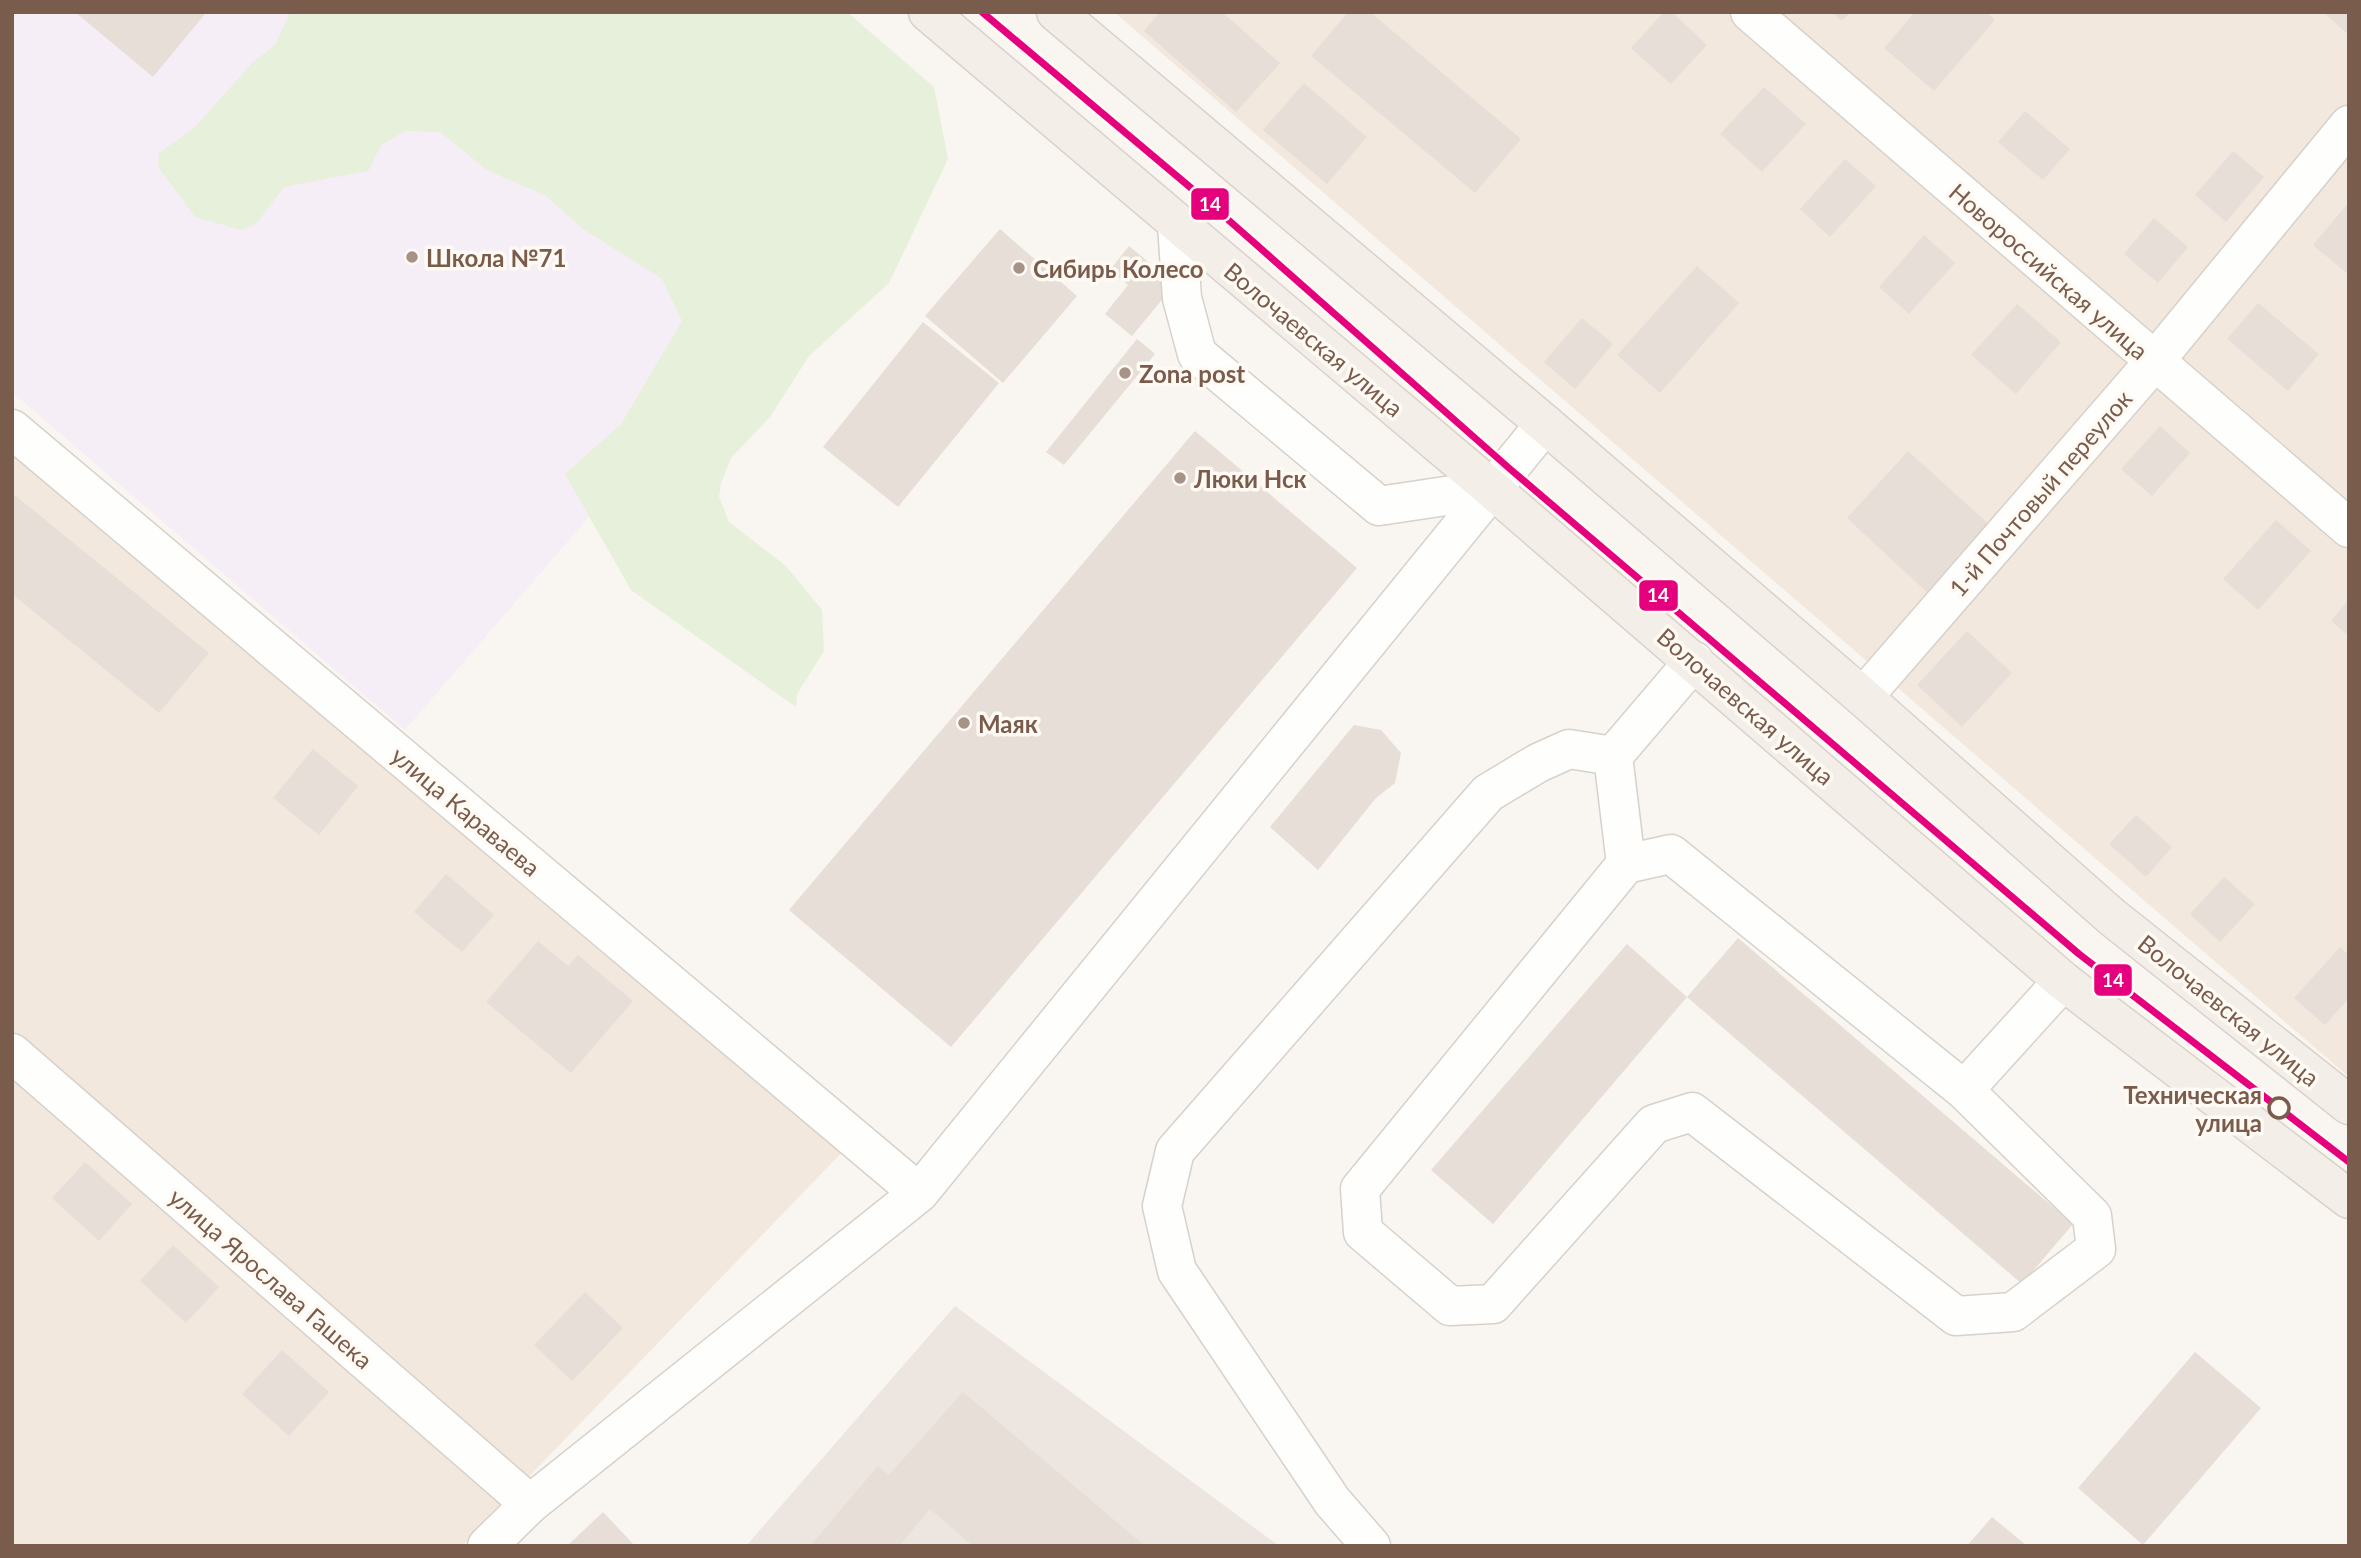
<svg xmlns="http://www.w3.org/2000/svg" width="2361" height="1558" font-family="Lato,sans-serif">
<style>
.residential{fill:#f2e8de}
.industrial{fill:#ede5e0}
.education{fill:#f6eef6}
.green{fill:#e7f0db}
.building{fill:#e6ded7}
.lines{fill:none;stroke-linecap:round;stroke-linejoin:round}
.minor-casing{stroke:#d7d1cb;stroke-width:41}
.major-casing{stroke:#dad1cc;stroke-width:41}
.minor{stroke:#fefefd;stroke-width:38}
.major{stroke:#f3eee8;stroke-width:38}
.tram-1-casing{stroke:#fffaf3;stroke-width:12}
.tram-1{stroke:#e5007d;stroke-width:7}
.poi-dot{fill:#a69286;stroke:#fffaf3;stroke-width:2.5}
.stop-dot{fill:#fffaf3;stroke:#7a5c4d;stroke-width:3.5}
.labels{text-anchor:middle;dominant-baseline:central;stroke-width:7;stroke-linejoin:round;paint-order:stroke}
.poi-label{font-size:24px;font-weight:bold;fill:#7a5c4d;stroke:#fffaf3;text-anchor:start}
.street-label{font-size:24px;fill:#7a5c4d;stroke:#fffaf3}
.stop-label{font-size:24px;font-weight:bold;fill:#7a5c4d;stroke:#fffaf3;text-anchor:end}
.line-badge{stroke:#fffaf3;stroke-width:2.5}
.badge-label{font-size:19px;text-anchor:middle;font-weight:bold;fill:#fff}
</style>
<rect width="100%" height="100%" fill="#f9f5f0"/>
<path class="residential" d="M 1114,12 L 2349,12 L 2349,1077 Z
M 12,426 L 850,1144 L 462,1546 L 12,1546 Z"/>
<path class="industrial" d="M 955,1306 L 1279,1546 L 746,1546 Z"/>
<path class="education" d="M 12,12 L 801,12 L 929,123 L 405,730 L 12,392 Z"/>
<path class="green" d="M 290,12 L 847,12 L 934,87 L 948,159 L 889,283 L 809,356 L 770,417 L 731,458 L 721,483 L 719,497 L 729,522 L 786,566 L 822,610 L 824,651 L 797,694 L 796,707 L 631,590 L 565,474 L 621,424 L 682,321 L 662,279 L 583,229 L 546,196 L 487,170 L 440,132 L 405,131 L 381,145 L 368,171 L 284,187 L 256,224 L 241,230 L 195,217 L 158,167 L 159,153 L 194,128 L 253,62 L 275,45 Z"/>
<path class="building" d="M 75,12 L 203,12 L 205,14 L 153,77 Z
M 1160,12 L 1222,12 L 1280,63 L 1236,112 L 1144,31 Z
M 1348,12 L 1370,12 L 1521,139 L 1475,193 L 1311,56 Z
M 1664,12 L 1672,12 L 1707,45 L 1671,84 L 1631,48 Z
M 1832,12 L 1850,12 L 1842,21 Z
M 1915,12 L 1986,12 L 1995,20 L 1934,91 L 1884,48 Z
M 2323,12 L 2349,12 L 2349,30 L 2346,33 Z
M 1304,83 L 1367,137 L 1327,184 L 1263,130 Z
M 1764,87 L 1806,124 L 1762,172 L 1720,134 Z
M 2025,111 L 2070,149 L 2043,180 L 1998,142 Z
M 2233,151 L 2264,177 L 2226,222 L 2195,195 Z
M 1845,159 L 1876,186 L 1830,237 L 1800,209 Z
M 2349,202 L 2349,275 L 2313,245 Z
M 2154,218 L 2188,247 L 2158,283 L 2124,254 Z
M 1000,229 L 1077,296 L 1003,383 L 925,316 Z
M 1924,235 L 1955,263 L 1909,314 L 1879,287 Z
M 1129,246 L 1175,284 L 1132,336 L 1105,314 L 1128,285 L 1110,270 Z
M 1697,266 L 1739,303 L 1660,393 L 1617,355 Z
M 2258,303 L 2319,354 L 2288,391 L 2227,339 Z
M 2017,304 L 2061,342 L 2016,394 L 1971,355 Z
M 1582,318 L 1613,344 L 1575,389 L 1544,362 Z
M 923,322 L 999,383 L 898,507 L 823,447 Z
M 1137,339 L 1155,354 L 1064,465 L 1046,452 Z
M 2160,426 L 2190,453 L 2152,496 L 2121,469 Z
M 1195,431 L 1357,568 L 951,1047 L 789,910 Z
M 1908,451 L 1993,528 L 1931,596 L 1847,518 Z
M 12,493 L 209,653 L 159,713 L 12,594 Z
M 2276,520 L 2311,551 L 2258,610 L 2223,579 Z
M 2349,599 L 2349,636 L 2331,621 Z
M 1967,631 L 2012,673 L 1962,727 L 1917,685 Z
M 1354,725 L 1381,730 L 1401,753 L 1395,783 L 1376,798 L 1318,870 L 1270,827 Z
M 313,749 L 358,786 L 319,835 L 273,798 Z
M 2136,815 L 2172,847 L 2146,877 L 2109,844 Z
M 446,874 L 494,915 L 462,952 L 414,912 Z
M 2224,877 L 2255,904 L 2220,942 L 2190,914 Z
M 1738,938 L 2073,1224 L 2022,1284 L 1687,997 Z
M 538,941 L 568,966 L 578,955 L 633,1001 L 571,1073 L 486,1002 Z
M 1627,944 L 1687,997 L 1493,1224 L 1431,1170 Z
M 2340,947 L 2349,955 L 2349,998 L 2325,1025 L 2294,998 Z
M 85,1162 L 132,1204 L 99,1241 L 52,1198 Z
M 173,1245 L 219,1287 L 186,1323 L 140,1281 Z
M 585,1292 L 623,1328 L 572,1381 L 534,1345 Z
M 282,1350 L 329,1392 L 289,1436 L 242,1394 Z
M 2195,1352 L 2261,1408 L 2143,1545 L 2078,1488 Z
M 963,1392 L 1145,1546 L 973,1546 L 930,1509 L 899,1546 L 810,1546 L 878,1466 L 889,1475 Z
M 603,1512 L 635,1546 L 567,1546 Z
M 1992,1517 L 2027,1546 L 1967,1546 Z"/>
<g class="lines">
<g class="minor-casing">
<path id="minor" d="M 1750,12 L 2349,528
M 1177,225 L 1182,298 L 1197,354 L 1379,506 L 1492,489
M 12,429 L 919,1193
M 1863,697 L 2154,362 L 2349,125
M 1613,756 L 1626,864 L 1360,1189 L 1363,1232 L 1450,1306 L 1493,1304 L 1654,1124 L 1692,1112 L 1956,1316 L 2013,1312 L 2096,1249 L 2092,1216 L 1964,1090 L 1671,854 L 1626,864
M 12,1053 L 530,1504
M 1964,1090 L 2063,981
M 487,1546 L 530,1504 L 919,1193 L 1545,424
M 1371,1546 L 1332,1501 L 1177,1271 L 1162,1206 L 1175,1151 L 1488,793 L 1538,763 L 1569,749 L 1613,756 L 1694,661"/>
</g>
<g class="major-casing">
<path id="major" d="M 928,12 L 1492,489 L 2063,981 L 2349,1199
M 1056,12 L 1545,424 L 1863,697 L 2112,917 L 2349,1105"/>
</g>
<use href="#minor" class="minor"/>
<use href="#major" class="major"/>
<g class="tram-1-casing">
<path id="tram-1" d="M 982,12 L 1216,209 L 1510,469 L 2079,954 L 2349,1162"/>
</g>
<use href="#tram-1" class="tram-1"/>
</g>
<g class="poi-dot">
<circle cx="412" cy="257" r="7"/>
<circle cx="1019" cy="268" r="7"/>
<circle cx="1125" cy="373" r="7"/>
<circle cx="1180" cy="478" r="7"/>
<circle cx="964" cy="723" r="7"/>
</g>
<circle class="stop-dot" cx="2279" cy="1108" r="10"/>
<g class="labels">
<g class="poi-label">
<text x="426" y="257">Школа №71</text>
<text x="1033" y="268">Сибирь Колесо</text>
<text x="1139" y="373">Zona post</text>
<text x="1194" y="478">Люки Нск</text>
<text x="978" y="723">Маяк</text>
</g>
<g class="street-label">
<text transform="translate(2049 271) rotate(41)">Новороссийская улица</text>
<text transform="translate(1314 339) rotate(40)">Волочаевская улица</text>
<text transform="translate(2040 493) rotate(-49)">1-й Почтовый переулок</text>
<text transform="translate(1746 706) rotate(41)">Волочаевская улица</text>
<text transform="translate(466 811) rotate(40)">улица Караваева</text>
<text transform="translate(2229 1010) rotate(39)">Волочаевская улица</text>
<text transform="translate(271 1278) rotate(41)">улица Ярослава Гашека</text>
</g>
<g class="stop-label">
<text x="2262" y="1094">Техническая<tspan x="2262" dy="28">улица</tspan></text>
</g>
</g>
<g class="line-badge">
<rect x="1190" y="187" width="40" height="34" rx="7" fill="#e5007d"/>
<rect x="1638" y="579" width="41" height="33" rx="7" fill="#e5007d"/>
<rect x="2093" y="963" width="40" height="34" rx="7" fill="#e5007d"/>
</g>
<g class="badge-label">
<text x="1210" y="211">14</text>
<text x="1658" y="602">14</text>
<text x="2113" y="987">14</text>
</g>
<rect width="2361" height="1558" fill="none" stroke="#7a5c4d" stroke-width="28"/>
</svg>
